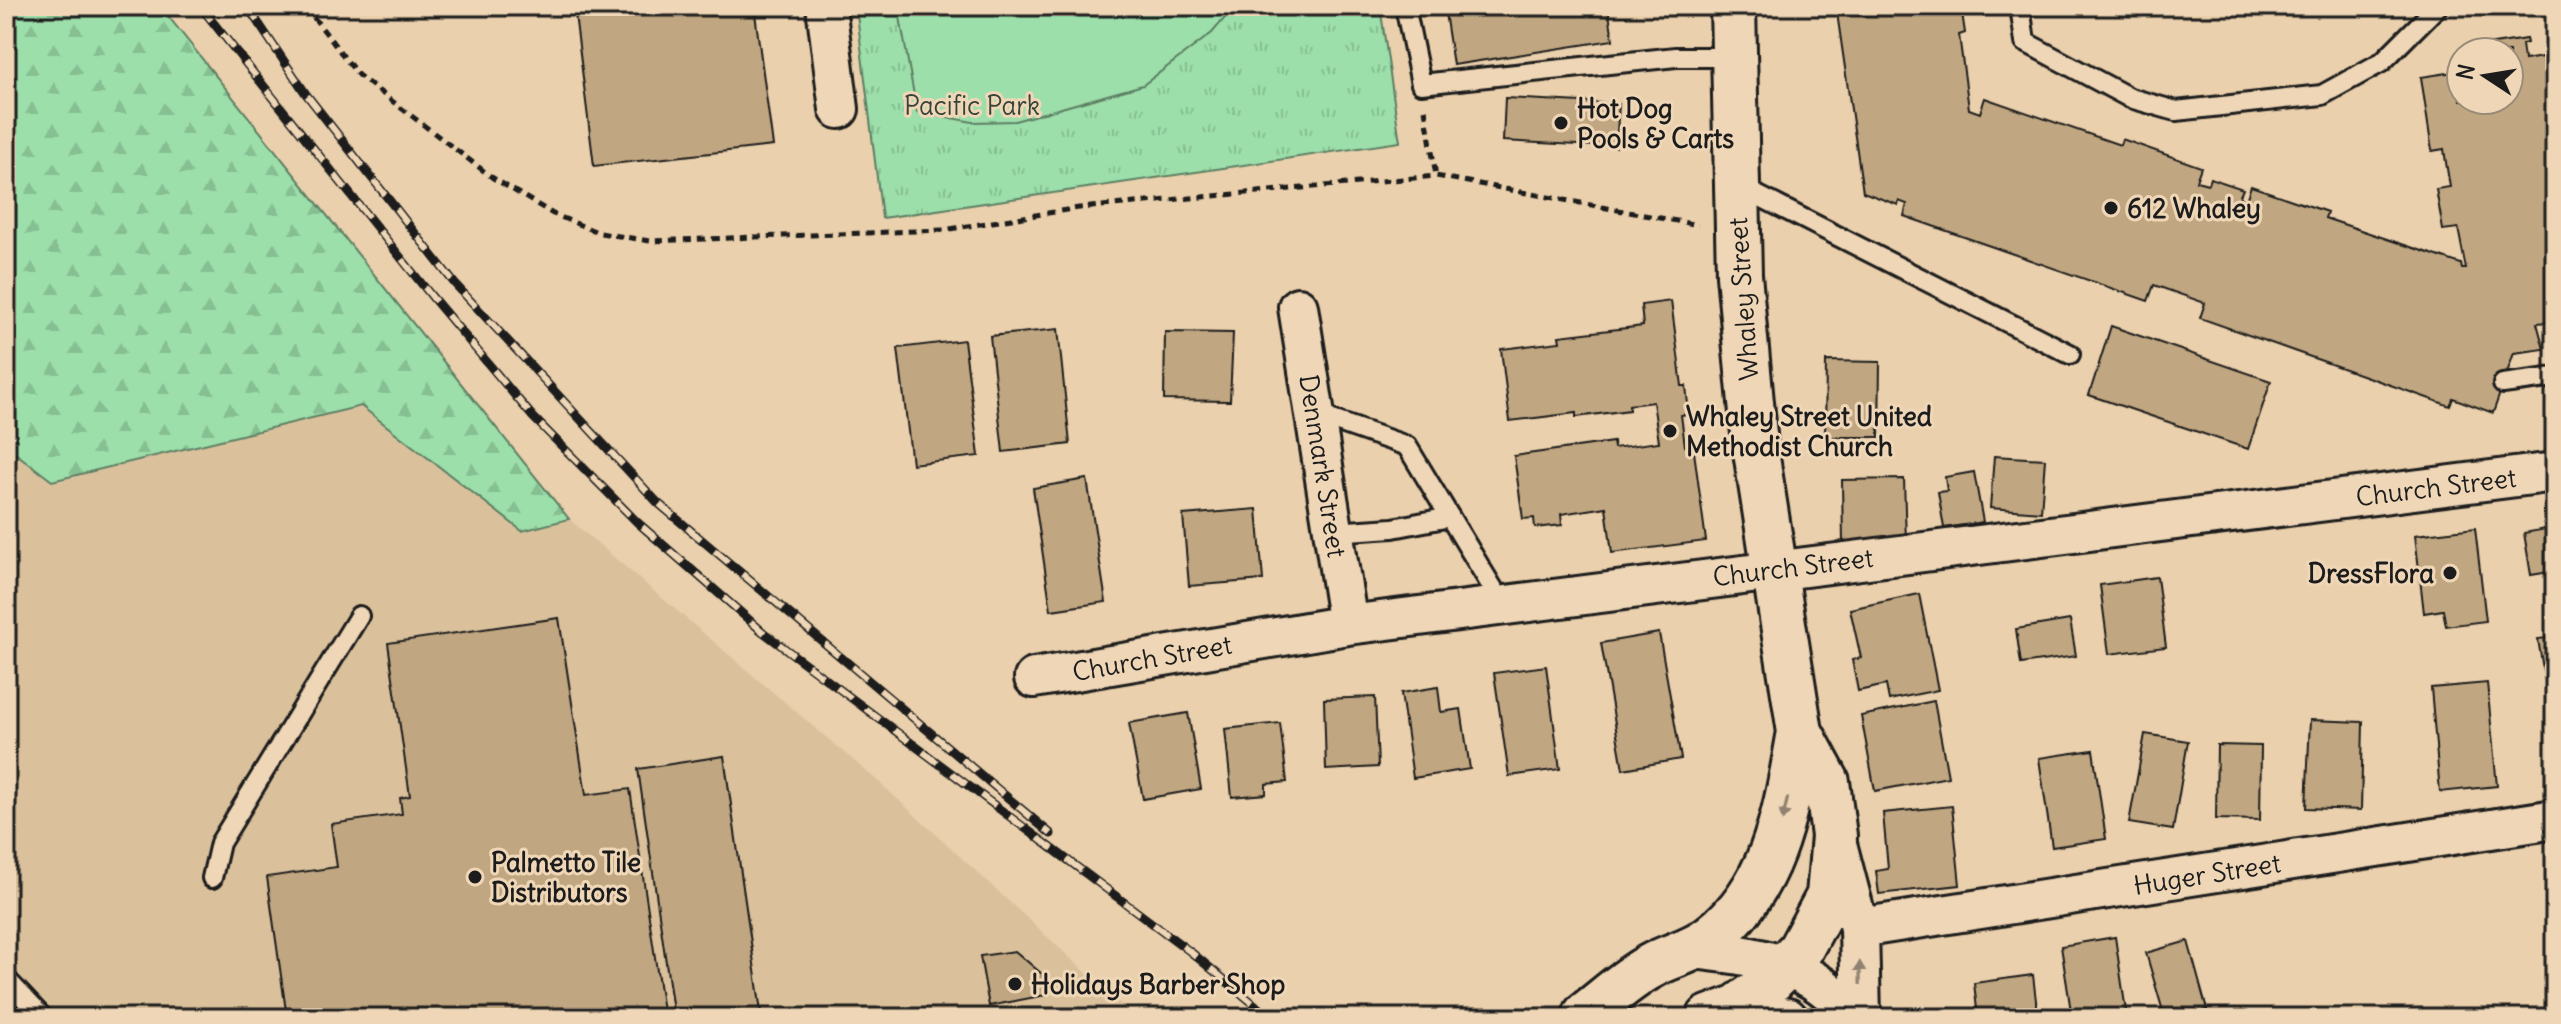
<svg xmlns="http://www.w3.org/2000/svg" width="2561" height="1024" font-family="Delius,sans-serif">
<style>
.built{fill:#dac19c}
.forest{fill:url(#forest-firs);stroke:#5c7e63;stroke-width:2}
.park{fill:url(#park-tufts);stroke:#5c7e63;stroke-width:2}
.garden{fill:#9cdfaa;stroke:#5c7e63;stroke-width:2}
.building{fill:#c1a781;stroke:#1c1c1c;stroke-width:2}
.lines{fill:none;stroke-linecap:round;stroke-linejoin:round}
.service-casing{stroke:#1c1c1c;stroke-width:24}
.minor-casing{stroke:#1c1c1c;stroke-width:44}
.secondary-casing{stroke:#1c1c1c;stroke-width:50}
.path{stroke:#1c1c1c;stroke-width:5;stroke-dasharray:8 6;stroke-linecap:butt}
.service{stroke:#eed6b6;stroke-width:18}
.minor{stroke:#eed6b6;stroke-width:38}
.secondary{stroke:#eed6b6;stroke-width:44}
.rail-casing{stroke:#1c1c1c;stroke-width:9}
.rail{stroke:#eed6b6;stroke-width:6;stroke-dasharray:18;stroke-linecap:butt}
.oneway{fill:#908271}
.poi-dot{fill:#1c1c1c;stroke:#eed6b6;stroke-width:3}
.labels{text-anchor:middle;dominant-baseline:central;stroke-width:6;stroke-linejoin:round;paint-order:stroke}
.park-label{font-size:26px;fill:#364338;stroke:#eed6b6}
.poi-label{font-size:26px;font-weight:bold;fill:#1c1c1c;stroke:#eed6b6;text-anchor:start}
.street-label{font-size:26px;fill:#1c1c1c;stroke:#eed6b6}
</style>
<defs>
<pattern id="forest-firs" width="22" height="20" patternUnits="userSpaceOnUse" patternTransform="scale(2)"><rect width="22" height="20" fill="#9cdfaa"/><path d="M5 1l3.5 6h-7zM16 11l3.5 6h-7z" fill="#86bf92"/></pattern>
<pattern id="park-tufts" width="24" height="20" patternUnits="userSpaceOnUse" patternTransform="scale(2)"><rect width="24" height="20" fill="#9cdfaa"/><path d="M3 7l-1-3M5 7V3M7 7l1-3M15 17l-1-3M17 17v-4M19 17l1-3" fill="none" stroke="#86bf92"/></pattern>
</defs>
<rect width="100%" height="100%" fill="#ead0ac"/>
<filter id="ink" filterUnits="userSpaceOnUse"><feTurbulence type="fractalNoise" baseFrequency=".0125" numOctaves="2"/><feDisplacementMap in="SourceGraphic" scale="16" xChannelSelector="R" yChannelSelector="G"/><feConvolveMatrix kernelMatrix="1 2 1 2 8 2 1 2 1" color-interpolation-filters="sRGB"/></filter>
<g filter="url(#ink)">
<path class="built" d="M 361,406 L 522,531 L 569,519 L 880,783 L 1127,1010 L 1069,1018 L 6,1018 L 6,446 L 53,481 Z"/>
<path class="forest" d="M 6,6 L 160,6 L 569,519 L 522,531 L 361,406 L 52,481 L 6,446 Z"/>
<path class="park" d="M 856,6 L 1380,6 L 1400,142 L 882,218 Z"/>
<path class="garden" d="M 898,6 L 1235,6 L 1212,33 L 1143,85 L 1015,121 L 973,122 L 917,112 Z"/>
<path class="building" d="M 574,6 L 754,6 L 773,146 L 594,166 Z
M 1444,6 L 1608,6 L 1613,40 L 1453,65 Z
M 1836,6 L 1961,6 L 1965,33 L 1959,35 L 1969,109 L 1980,113 L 1985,98 L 2120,145 L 2122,139 L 2201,167 L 2196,181 L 2208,184 L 2210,178 L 2243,189 L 2239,198 L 2246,200 L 2251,186 L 2327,212 L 2325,218 L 2461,264 L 2462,269 L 2466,269 L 2458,228 L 2443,230 L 2436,189 L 2450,187 L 2445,156 L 2444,149 L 2432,151 L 2421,77 L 2461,71 L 2461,100 L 2509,100 L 2509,52 L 2480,52 L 2475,47 L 2526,39 L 2527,43 L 2522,44 L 2524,60 L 2555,55 L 2555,321 L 2537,323 L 2544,349 L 2514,353 L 2493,413 L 2453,398 L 2450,406 L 2200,318 L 2205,303 L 2154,285 L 2148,301 L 1904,216 L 1907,204 L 1899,201 L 1898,205 L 1863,192 Z
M 1505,98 L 1619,104 L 1616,147 L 1503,141 Z
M 1671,301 L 1682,386 L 1686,386 L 1689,414 L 1681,415 L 1685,446 L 1693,444 L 1706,541 L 1612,553 L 1606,507 L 1561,514 L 1562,525 L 1535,528 L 1534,518 L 1523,519 L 1514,456 L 1613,442 L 1614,448 L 1659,442 L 1653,402 L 1629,405 L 1629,410 L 1576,417 L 1576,413 L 1510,421 L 1501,349 L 1560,342 L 1559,336 L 1643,326 L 1641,305 Z
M 2111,326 L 2271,381 L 2248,449 L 2089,395 Z
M 1058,329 L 1070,444 L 1003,452 L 990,336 Z
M 1165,332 L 1233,333 L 1230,401 L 1164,400 Z
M 964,340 L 979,456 L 912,464 L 898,348 Z
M 1826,361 L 1880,362 L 1879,437 L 1825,437 Z
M 1994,456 L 2045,459 L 2041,512 L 1990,508 Z
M 1974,472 L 1983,522 L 1944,528 L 1938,492 L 1947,491 L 1945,477 Z
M 1087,479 L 1106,602 L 1051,610 L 1033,488 Z
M 1904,479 L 1906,542 L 1843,543 L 1842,480 Z
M 1257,509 L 1263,580 L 1189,586 L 1183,515 Z
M 2555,509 L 2555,571 L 2531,575 L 2524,533 L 2546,529 L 2544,511 Z
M 2475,528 L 2486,621 L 2446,626 L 2443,610 L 2424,613 L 2415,535 Z
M 2157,577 L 2166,647 L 2109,654 L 2100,585 Z
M 1919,594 L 1938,690 L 1889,700 L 1886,685 L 1858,691 L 1852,660 L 1861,658 L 1850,609 Z
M 559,618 L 586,795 L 630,789 L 664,1018 L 287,1018 L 267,877 L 337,867 L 331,824 L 402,814 L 400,798 L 410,796 L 388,643 Z
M 2070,620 L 2076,656 L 2021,664 L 2016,629 Z
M 1659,633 L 1681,759 L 1623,769 L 1601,643 Z
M 2555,637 L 2555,679 L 2545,681 L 2538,639 Z
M 1546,666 L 1560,769 L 1509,776 L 1494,673 Z
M 2487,683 L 2497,786 L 2440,792 L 2431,688 Z
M 1438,687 L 1441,712 L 1461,709 L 1470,769 L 1413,778 L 1401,693 Z
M 1375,697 L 1378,767 L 1326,770 L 1324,699 Z
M 1934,701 L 1948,777 L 1875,791 L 1861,716 Z
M 1188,713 L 1201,789 L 1143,799 L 1129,723 Z
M 2310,720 L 2363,722 L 2361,810 L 2306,808 Z
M 1280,723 L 1287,782 L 1266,784 L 1266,794 L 1232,797 L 1225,729 Z
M 2145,734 L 2188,741 L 2173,830 L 2129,823 Z
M 2217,745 L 2261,746 L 2260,820 L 2216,819 Z
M 2093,750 L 2106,839 L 2052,847 L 2039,758 Z
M 724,756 L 761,1012 L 722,1018 L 674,1018 L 638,769 Z
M 1952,806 L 1960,885 L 1879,894 L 1876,871 L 1888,869 L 1883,813 Z
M 2115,937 L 2127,1018 L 2072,1018 L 2061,946 Z
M 2188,941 L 2207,1010 L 2165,1018 L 2146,953 Z
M 1015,951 L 1042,974 L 1046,995 L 989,1006 L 980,956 Z
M 2033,975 L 2038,1018 L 1978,1018 L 1974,983 Z"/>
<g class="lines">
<g class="service-casing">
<path id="service" d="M 1405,6 L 1421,84 L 1676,57 L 1736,57
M 2020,6 L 2025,42 L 2130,98 L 2176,111 L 2322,95 L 2382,62 L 2438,6
M 1739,186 L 2070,354
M 2503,384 L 2555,377
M 1315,414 L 1407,446 L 1503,605
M 1333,532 L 1393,528 L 1450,517
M 212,878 L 220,843 L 359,616
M 6,979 L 43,1018"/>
</g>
<g class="minor-casing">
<path id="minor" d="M 826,6 L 839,109
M 1298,307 L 1348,625
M 1034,678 L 1348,625 L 2555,472
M 1837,844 L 1859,928 L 1861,1018
M 1859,928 L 2555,819
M 1691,949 C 1753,955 1815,963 1853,1018
M 1736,1008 L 1788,1018"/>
</g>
<g class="secondary-casing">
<path id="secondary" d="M 1586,1014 C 1607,998 1628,978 1651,966 C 1671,955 1694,951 1712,936 C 1776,886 1786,808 1800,732
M 1709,1018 L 1736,1008 L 1764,988 L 1800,950 L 1829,896 L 1834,836 L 1827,782 L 1800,732 L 1755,445 L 1739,275 L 1733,6"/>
</g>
<path class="path" d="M 305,6 L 358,75 L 493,178 L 553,214 L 600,233 L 650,241 L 944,230 L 1079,208 L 1436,176 L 1698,225
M 1425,109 L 1436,176"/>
<use href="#service" class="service"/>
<use href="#minor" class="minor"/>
<use href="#secondary" class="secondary"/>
<g class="rail-casing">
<path id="rail" d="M 200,6 L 433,298 L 533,417 L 637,522 L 763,632 L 1192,953 L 1271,1018
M 247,6 L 306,94 L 455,284 L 658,503 L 1051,834"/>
</g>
<use href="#rail" class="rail"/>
</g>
<defs><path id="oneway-solid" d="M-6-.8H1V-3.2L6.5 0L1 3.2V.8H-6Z" transform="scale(2)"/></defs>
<g class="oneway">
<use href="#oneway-solid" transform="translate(1785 809) rotate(103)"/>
<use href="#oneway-solid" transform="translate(1860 973) rotate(-91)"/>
</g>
</g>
<g class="poi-dot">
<circle cx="1561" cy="123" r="8"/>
<circle cx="2111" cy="208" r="8"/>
<circle cx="1670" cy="431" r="8"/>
<circle cx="2450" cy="573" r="8"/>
<circle cx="475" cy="877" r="8"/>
<circle cx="1015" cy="984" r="8"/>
</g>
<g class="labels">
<g class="park-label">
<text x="972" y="105">Pacific Park</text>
</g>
<g class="poi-label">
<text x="1577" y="108">Hot Dog<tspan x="1577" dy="30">Pools &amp; Carts</tspan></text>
<text x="2127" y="208">612 Whaley</text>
<text x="1686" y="416">Whaley Street United<tspan x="1686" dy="30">Methodist Church</tspan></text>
<text x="2434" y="573" text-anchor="end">DressFlora</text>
<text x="491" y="862">Palmetto Tile<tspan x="491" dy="30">Distributors</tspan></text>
<text x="1031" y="984">Holidays Barber Shop</text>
</g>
<g class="street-label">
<text transform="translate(1743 299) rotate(-94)">Whaley Street</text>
<text transform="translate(1323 466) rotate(81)">Denmark Street</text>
<text transform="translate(2436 487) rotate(-7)">Church Street</text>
<text transform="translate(1793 567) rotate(-7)">Church Street</text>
<text transform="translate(1152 658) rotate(-10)">Church Street</text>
<text transform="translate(2207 874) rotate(-9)">Huger Street</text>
</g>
</g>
<rect width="2561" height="1024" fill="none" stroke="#eed6b6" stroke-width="32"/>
<rect x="16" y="16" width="2529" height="992" fill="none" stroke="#1c1c1c" stroke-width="3" filter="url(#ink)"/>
<g transform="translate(2485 76) rotate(282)"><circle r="38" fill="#eed6b6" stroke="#9a8c78" stroke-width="2"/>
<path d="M0-6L14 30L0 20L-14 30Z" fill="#1c1c1c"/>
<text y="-12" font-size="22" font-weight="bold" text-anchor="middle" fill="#1c1c1c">N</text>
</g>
</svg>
